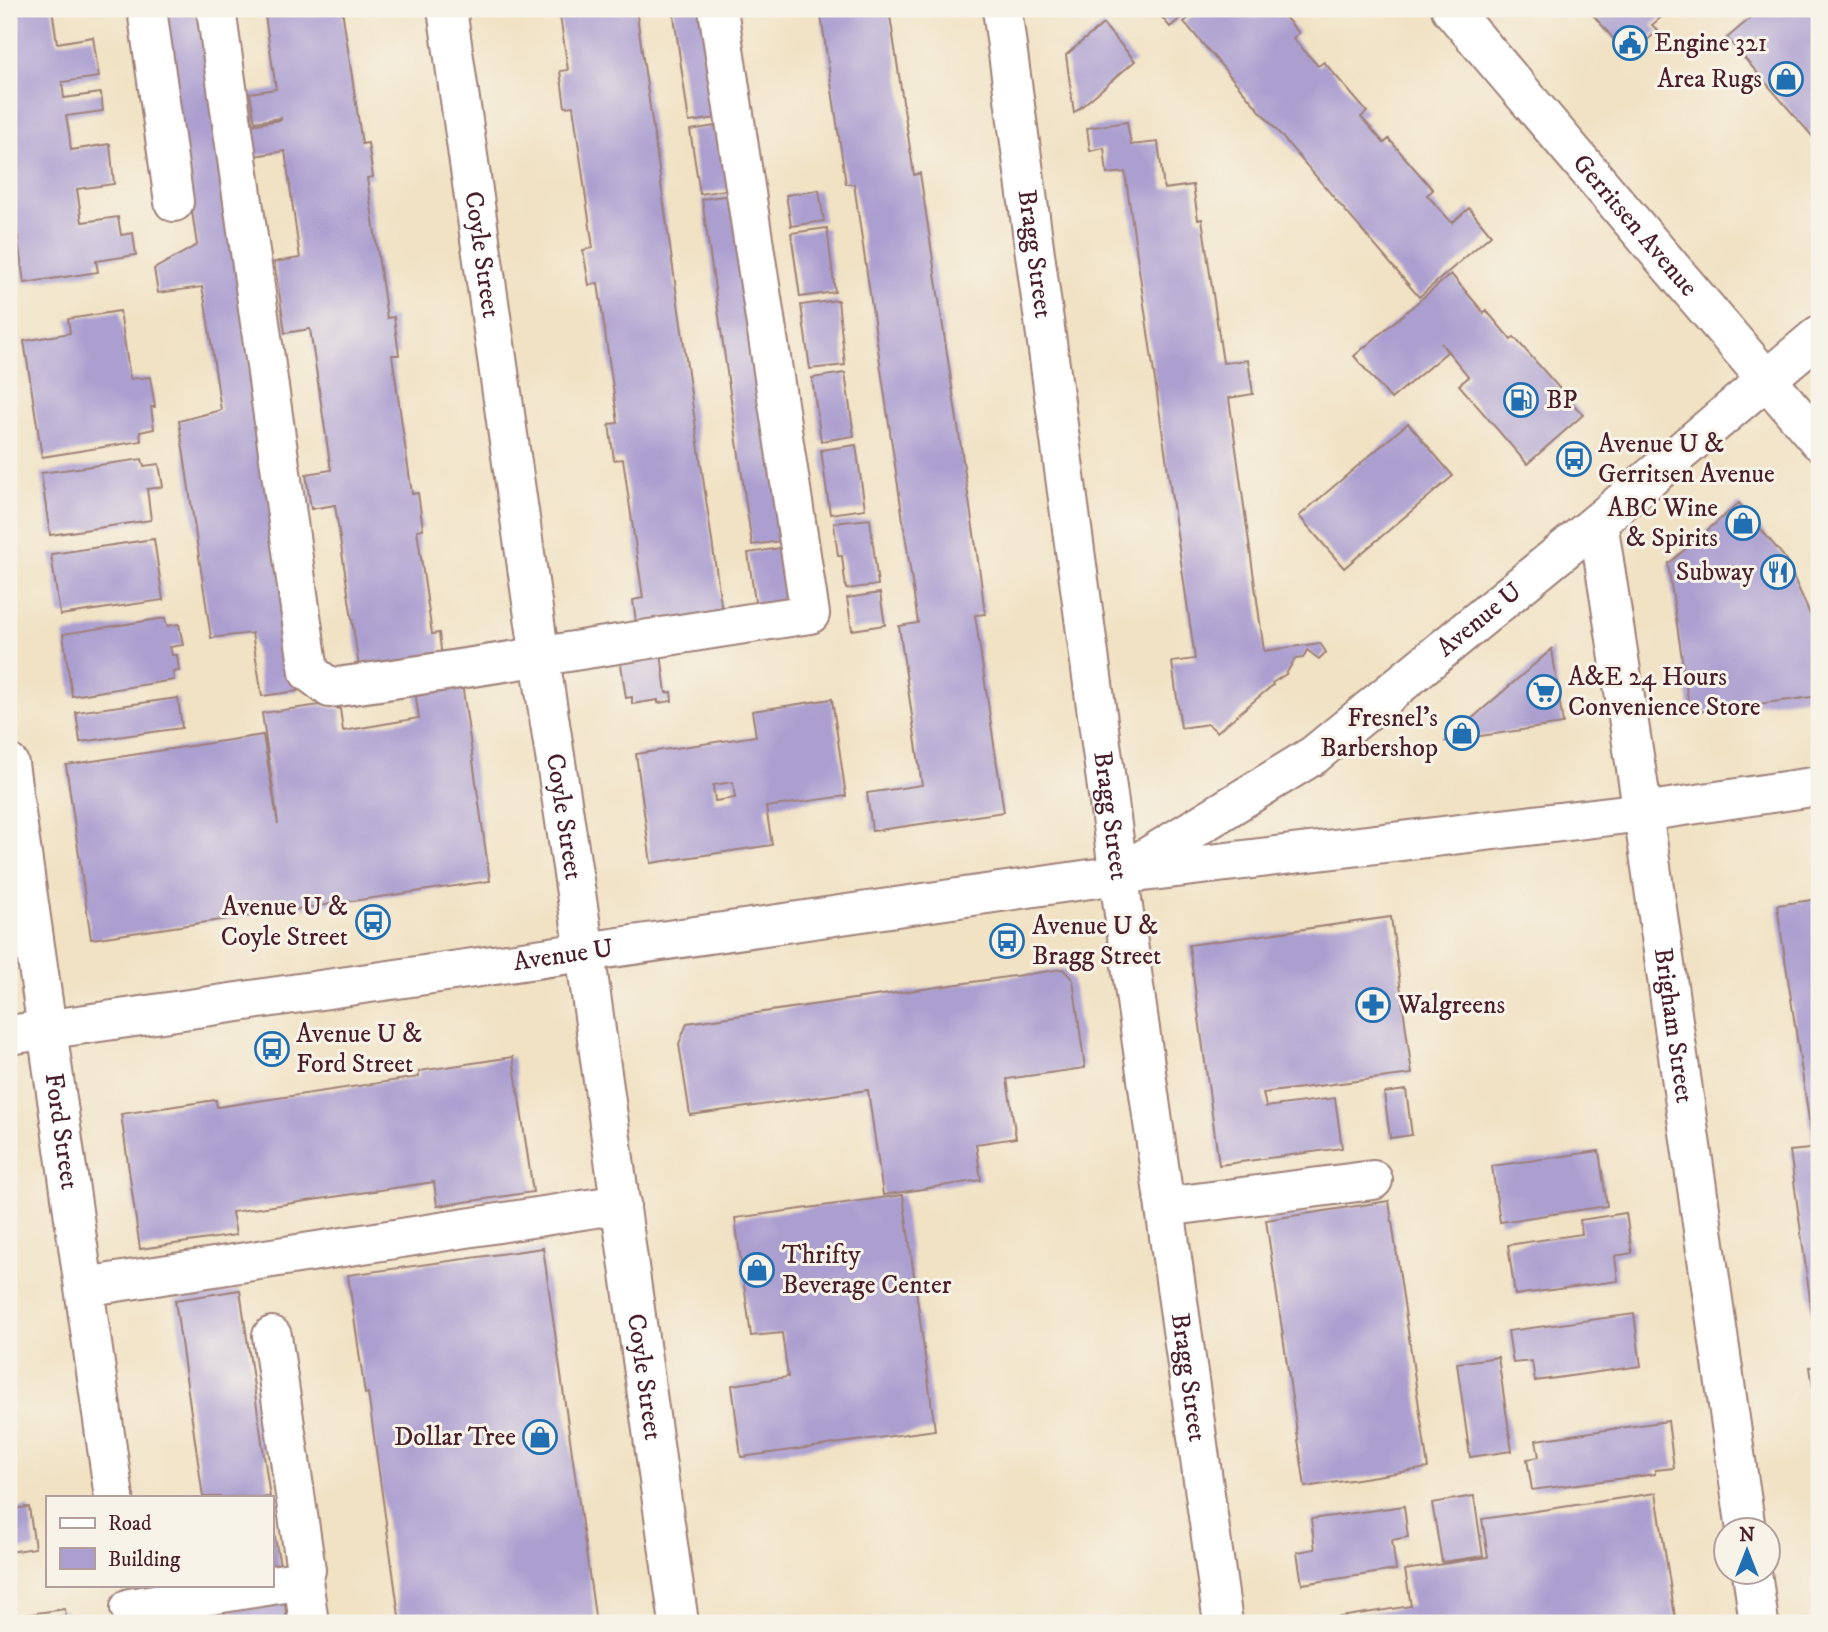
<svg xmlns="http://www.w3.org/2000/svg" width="1828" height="1632" font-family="'IM FELL DW Pica',serif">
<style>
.building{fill:#ab9fd0;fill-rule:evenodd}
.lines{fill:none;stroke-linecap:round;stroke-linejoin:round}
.minor-casing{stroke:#9e8078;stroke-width:42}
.major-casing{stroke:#9e8078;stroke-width:42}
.minor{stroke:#fff;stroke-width:38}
.major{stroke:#fff;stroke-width:38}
.labels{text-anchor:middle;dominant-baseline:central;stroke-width:6;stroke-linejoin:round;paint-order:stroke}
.poi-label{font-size:26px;fill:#4a1f2b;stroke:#f7f3e8;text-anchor:start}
.street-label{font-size:26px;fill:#4a1f2b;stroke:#f7f3e8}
</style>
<rect width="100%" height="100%" fill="#f7f3e8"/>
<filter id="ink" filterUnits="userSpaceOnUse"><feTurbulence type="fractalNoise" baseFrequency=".0143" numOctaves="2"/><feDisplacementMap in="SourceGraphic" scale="14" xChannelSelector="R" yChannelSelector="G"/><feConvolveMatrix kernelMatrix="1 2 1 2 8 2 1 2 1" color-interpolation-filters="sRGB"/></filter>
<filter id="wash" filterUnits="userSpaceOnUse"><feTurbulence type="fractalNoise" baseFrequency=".00686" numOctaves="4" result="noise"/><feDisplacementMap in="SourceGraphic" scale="28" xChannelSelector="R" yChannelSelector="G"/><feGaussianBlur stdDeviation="1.57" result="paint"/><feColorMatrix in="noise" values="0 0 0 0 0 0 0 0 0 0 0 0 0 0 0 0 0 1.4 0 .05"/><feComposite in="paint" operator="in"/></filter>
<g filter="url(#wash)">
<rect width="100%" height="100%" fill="#f1e2c4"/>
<g id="blocks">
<path class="building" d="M 9,9 L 52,9 L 57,43 L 93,37 L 99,77 L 62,82 L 64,98 L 101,93 L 103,111 L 66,116 L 69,132 L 71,150 L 110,144 L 114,184 L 77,189 L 82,222 L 118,217 L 121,235 L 133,233 L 136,255 L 96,261 L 98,272 L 24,283 L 9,175 Z
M 162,9 L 199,9 L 298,691 L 262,696 L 252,633 L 211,638 L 179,421 L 221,410 L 205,302 L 202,287 L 158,293 L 154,269 L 197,245 Z
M 264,9 L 342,9 L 362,144 L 368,143 L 373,177 L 367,178 L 387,318 L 394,317 L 399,355 L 392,355 L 412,494 L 418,493 L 423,529 L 417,530 L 432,634 L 439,633 L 443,667 L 361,680 L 335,505 L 311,509 L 306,474 L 331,470 L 310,329 L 285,333 L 280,298 L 274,262 L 300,258 L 285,151 L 255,156 L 251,125 L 281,120 L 281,118 L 255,122 L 250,93 L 276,89 Z
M 559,9 L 636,9 L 724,625 L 638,637 L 633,600 L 643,598 L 623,459 L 614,460 L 609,424 L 618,423 L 598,283 L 589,285 L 583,250 L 593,248 L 573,106 L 565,107 L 560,71 L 568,70 Z
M 673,9 L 712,9 L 725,117 L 689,122 Z
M 820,9 L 889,9 L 914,175 L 920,173 L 980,574 L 985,614 L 975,615 L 1004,812 L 872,831 L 867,793 L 922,785 L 899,626 L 918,623 L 854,184 L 846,184 Z
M 1155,9 L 1191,9 L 1170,27 Z
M 1200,9 L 1278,9 L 1299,33 L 1293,38 L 1318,66 L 1324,62 L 1367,112 L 1361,117 L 1384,143 L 1389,139 L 1433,190 L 1427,195 L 1452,223 L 1469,208 L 1491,235 L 1419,297 L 1184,22 Z
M 1588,9 L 1671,9 L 1652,25 L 1658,31 L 1628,56 Z
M 1761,9 L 1819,9 L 1819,144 L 1727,38 Z
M 1103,24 L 1135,61 L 1074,113 L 1066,55 Z
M 1127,122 L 1131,145 L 1158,142 L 1164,189 L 1193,185 L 1198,220 L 1202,219 L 1223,363 L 1248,360 L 1253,394 L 1229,398 L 1264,651 L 1320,643 L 1326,652 L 1319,659 L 1307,650 L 1303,658 L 1295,659 L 1286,674 L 1272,683 L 1273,685 L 1217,732 L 1208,724 L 1181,728 L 1172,662 L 1195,659 L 1125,172 L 1107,174 L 1104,148 L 1090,151 L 1087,128 Z
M 728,124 L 738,188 L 700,194 L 690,130 Z
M 819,190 L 824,221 L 791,226 L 786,195 Z
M 738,194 L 789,540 L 752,545 L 702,199 Z
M 827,228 L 835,292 L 800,297 L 791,233 Z
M 1451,274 L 1484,313 L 1486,310 L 1511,340 L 1514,337 L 1583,415 L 1527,464 L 1459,385 L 1469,377 L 1441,343 L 1447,352 L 1391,399 L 1354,356 Z
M 838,300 L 845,365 L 810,369 L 801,305 Z
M 120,311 L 130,379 L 150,377 L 155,407 L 151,407 L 154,429 L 140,432 L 141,441 L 42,457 L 24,341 L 70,333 L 68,319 Z
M 845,373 L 854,436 L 821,441 L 812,378 Z
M 1408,423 L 1453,476 L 1344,568 L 1299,516 Z
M 856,445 L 865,509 L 830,514 L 821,450 Z
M 142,459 L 144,466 L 159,464 L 163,487 L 147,489 L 151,520 L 50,535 L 41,473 Z
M 1739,503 L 1785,558 L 1819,634 L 1819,696 L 1690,713 L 1668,564 Z
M 870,519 L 878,585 L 846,589 L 842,556 L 838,556 L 834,523 Z
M 154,539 L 163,600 L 60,615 L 51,554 Z
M 788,547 L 797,611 L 757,616 L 748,553 Z
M 880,593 L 885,625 L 852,630 L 847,598 Z
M 165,618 L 167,626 L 179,624 L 183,645 L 170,647 L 172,655 L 177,655 L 179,671 L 173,672 L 174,680 L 72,696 L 63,634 Z
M 1552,649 L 1563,724 L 1446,741 Z
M 661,653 L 666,693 L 671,692 L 672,701 L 658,703 L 658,700 L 632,704 L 632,697 L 626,698 L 620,658 Z
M 462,683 L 490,881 L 91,939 L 66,765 L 263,735 L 278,824 L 262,713 L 320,705 L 340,709 L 343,731 L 419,718 L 415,691 Z
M 178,698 L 182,728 L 80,742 L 76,712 Z
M 832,699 L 846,796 L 766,807 L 772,845 L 651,863 L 636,754 L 756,736 L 752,711 ZM 733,782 L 735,798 L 715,801 L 713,785 Z
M 1819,899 L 1819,1145 L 1813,1146 L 1777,905 Z
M 1391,917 L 1412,1074 L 1263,1093 L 1266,1107 L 1335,1098 L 1342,1148 L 1219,1165 L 1189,945 Z
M 1063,969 L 1073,980 L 1085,1068 L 1007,1079 L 1016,1138 L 976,1144 L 981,1180 L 883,1195 L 868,1090 L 690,1115 L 679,1044 L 687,1023 Z
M 513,1057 L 533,1192 L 437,1206 L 434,1182 L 232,1212 L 236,1235 L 140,1249 L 121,1114 L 216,1100 L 217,1107 L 419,1077 L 419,1071 Z
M 1406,1090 L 1412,1135 L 1390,1138 L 1384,1093 Z
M 1819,1148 L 1819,1313 L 1812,1314 L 1790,1151 Z
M 1599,1151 L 1607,1206 L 1500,1222 L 1492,1166 Z
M 903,1195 L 935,1430 L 741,1457 L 732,1385 L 788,1377 L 782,1333 L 751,1336 L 735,1218 Z
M 1389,1201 L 1428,1468 L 1305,1487 L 1266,1220 Z
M 1626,1213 L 1632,1253 L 1615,1256 L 1618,1281 L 1515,1295 L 1508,1245 L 1582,1234 L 1580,1220 Z
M 543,1248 L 596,1623 L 400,1623 L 368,1393 L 365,1394 L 348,1275 Z
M 240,1290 L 270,1497 L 203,1497 L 175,1300 Z
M 1634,1314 L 1641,1366 L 1535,1381 L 1532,1361 L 1513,1363 L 1508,1331 Z
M 1498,1357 L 1512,1451 L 1470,1457 L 1457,1363 Z
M 1819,1366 L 1819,1407 L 1816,1407 L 1810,1367 Z
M 1819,1418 L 1819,1442 L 1818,1442 L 1814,1419 Z
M 1668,1421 L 1674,1468 L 1655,1470 L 1655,1474 L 1532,1490 L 1527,1459 L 1539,1457 L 1536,1440 Z
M 1656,1493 L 1676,1623 L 1314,1623 L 1314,1621 L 1411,1606 L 1405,1570 L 1488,1557 L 1482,1519 Z
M 1474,1496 L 1483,1556 L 1442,1562 L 1432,1503 Z
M 1404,1506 L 1408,1537 L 1392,1540 L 1396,1570 L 1302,1584 L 1297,1552 L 1315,1549 L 1311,1519 Z
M 29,1507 L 35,1548 L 9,1552 L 9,1509 Z
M 271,1516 L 282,1576 L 271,1577 Z
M 285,1603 L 287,1623 L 224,1623 L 222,1611 Z
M 65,1609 L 67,1623 L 9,1623 L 9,1617 Z"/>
</g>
</g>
<g filter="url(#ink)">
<use href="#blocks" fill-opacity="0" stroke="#9e8078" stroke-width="2"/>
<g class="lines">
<g class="minor-casing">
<g id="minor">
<path d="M 147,9 L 174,202"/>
<path d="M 216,9 L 309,672 L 330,688 C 490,666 649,638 810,614 L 718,9"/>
<path id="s1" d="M 447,9 L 540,658 L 585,952 L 679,1623"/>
<path id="s2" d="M 1002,9 L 1126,929 L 1223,1623"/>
<path id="s3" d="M 1598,522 L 1649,853 L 1746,1530"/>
<path id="s4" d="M 9,764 L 114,1497"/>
<path d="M 1118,875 L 1643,812 L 1819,786"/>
<path d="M 1165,1207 L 1373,1180"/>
<path d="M 84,1287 L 621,1204"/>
<path d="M 1752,1572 L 1759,1623"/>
<path d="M 303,1580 L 309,1623"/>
<path d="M 130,1608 L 303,1580 L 306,1570 L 272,1336"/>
</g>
</g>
<g class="major-casing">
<g id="major">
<path id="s5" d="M 1451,9 L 1819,441"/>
<path id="s6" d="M 9,1035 L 1118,875 L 1314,755 L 1598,522 L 1819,335"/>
</g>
</g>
<use href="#minor" class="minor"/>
<use href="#major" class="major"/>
</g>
</g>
<defs>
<g id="civic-ring" transform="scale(1.75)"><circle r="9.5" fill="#f7f3e8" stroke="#1f6fb2" stroke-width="1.5"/><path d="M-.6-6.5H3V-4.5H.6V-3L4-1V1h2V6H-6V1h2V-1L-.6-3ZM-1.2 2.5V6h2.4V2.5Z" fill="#1f6fb2"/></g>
<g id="shop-ring" transform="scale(1.75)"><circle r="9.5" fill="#f7f3e8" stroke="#1f6fb2" stroke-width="1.5"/><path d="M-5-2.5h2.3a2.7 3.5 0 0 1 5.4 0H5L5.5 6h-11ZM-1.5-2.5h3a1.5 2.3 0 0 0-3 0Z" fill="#1f6fb2"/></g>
<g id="fuel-ring" transform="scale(1.75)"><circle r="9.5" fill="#f7f3e8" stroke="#1f6fb2" stroke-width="1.5"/><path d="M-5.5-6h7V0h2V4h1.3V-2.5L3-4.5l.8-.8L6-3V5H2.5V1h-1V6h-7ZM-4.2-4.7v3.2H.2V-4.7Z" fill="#1f6fb2"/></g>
<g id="bus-ring" transform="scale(1.75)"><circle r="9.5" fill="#f7f3e8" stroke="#1f6fb2" stroke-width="1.5"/><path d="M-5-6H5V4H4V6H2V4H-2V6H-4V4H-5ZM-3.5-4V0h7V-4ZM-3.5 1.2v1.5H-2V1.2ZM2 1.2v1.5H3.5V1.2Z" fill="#1f6fb2"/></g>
<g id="restaurant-ring" transform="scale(1.75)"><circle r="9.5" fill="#f7f3e8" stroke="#1f6fb2" stroke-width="1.5"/><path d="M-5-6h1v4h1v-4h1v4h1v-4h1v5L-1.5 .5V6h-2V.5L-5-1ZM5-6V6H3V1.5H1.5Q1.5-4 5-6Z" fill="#1f6fb2"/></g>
<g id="supermarket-ring" transform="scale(1.75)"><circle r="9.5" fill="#f7f3e8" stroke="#1f6fb2" stroke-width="1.5"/><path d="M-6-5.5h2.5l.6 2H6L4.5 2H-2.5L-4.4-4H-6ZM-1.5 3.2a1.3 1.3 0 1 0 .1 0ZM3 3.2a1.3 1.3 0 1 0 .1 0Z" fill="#1f6fb2"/></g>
<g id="pharmacy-ring" transform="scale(1.75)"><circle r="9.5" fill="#f7f3e8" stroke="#1f6fb2" stroke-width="1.5"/><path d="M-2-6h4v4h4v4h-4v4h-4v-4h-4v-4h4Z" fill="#1f6fb2"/></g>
</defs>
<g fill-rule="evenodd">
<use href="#civic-ring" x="1630" y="43"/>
<use href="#shop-ring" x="1786" y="79"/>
<use href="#fuel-ring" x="1521" y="400"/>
<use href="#bus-ring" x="1574" y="459"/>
<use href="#shop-ring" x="1743" y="523"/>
<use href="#restaurant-ring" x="1778" y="572"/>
<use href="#supermarket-ring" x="1544" y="692"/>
<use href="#shop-ring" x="1462" y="733"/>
<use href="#bus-ring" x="373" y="922"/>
<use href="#bus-ring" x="1007" y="941"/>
<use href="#pharmacy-ring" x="1373" y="1005"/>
<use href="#bus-ring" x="272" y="1049"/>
<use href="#shop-ring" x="757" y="1270"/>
<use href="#shop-ring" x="540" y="1437"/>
</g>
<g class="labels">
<g class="poi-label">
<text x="1654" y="43">Engine 321</text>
<text x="1762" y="79" text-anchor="end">Area Rugs</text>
<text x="1546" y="400">BP</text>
<text x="1598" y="444">Avenue U &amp;<tspan x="1598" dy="30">Gerritsen Avenue</tspan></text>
<text x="1718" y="508" text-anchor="end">ABC Wine<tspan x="1718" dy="30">&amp; Spirits</tspan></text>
<text x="1754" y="572" text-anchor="end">Subway</text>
<text x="1568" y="677">A&amp;E 24 Hours<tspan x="1568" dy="30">Convenience Store</tspan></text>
<text x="1438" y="718" text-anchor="end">Fresnel's<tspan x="1438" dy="30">Barbershop</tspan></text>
<text x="348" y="907" text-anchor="end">Avenue U &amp;<tspan x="348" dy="30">Coyle Street</tspan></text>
<text x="1032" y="926">Avenue U &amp;<tspan x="1032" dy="30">Bragg Street</tspan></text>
<text x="1398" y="1005">Walgreens</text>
<text x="296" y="1034">Avenue U &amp;<tspan x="296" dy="30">Ford Street</tspan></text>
<text x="782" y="1255">Thrifty<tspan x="782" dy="30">Beverage Center</tspan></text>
<text x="516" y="1437" text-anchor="end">Dollar Tree</text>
</g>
<g class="street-label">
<text stroke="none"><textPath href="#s5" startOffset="284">Gerritsen Avenue</textPath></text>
<text stroke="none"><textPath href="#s2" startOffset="247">Bragg Street</textPath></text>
<text stroke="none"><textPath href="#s1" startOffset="248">Coyle Street</textPath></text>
<text stroke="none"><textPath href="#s6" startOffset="1564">Avenue U</textPath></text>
<text stroke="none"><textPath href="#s1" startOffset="816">Coyle Street</textPath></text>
<text stroke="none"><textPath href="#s2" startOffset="814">Bragg Street</textPath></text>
<text stroke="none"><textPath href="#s6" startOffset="560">Avenue U</textPath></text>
<text stroke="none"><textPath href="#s3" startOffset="509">Brigham Street</textPath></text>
<text stroke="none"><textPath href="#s4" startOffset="371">Ford Street</textPath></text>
<text stroke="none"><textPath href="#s1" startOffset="1382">Coyle Street</textPath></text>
<text stroke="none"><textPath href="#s2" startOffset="1381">Bragg Street</textPath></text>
</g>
</g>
<rect width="1828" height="1632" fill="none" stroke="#f7f3e8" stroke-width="35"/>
<rect x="46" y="1496" width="228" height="91" fill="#f7f3e8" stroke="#b29e9c" stroke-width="2"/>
<rect x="60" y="1518" width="35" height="10" fill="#ffffff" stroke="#b29e9c" stroke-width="2"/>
<text x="108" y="1530" font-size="21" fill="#4a1f2b">Road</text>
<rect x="60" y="1548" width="35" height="21" fill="#ab9fd0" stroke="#b29e9c" stroke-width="2"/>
<text x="108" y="1566" font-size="21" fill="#4a1f2b">Building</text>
<g transform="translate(1747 1551)"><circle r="33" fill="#f7f3e8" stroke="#b29e9c" stroke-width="2"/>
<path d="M0-5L12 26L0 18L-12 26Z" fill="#1f6fb2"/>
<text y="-10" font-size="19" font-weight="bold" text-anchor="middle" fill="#4a1f2b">N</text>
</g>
</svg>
